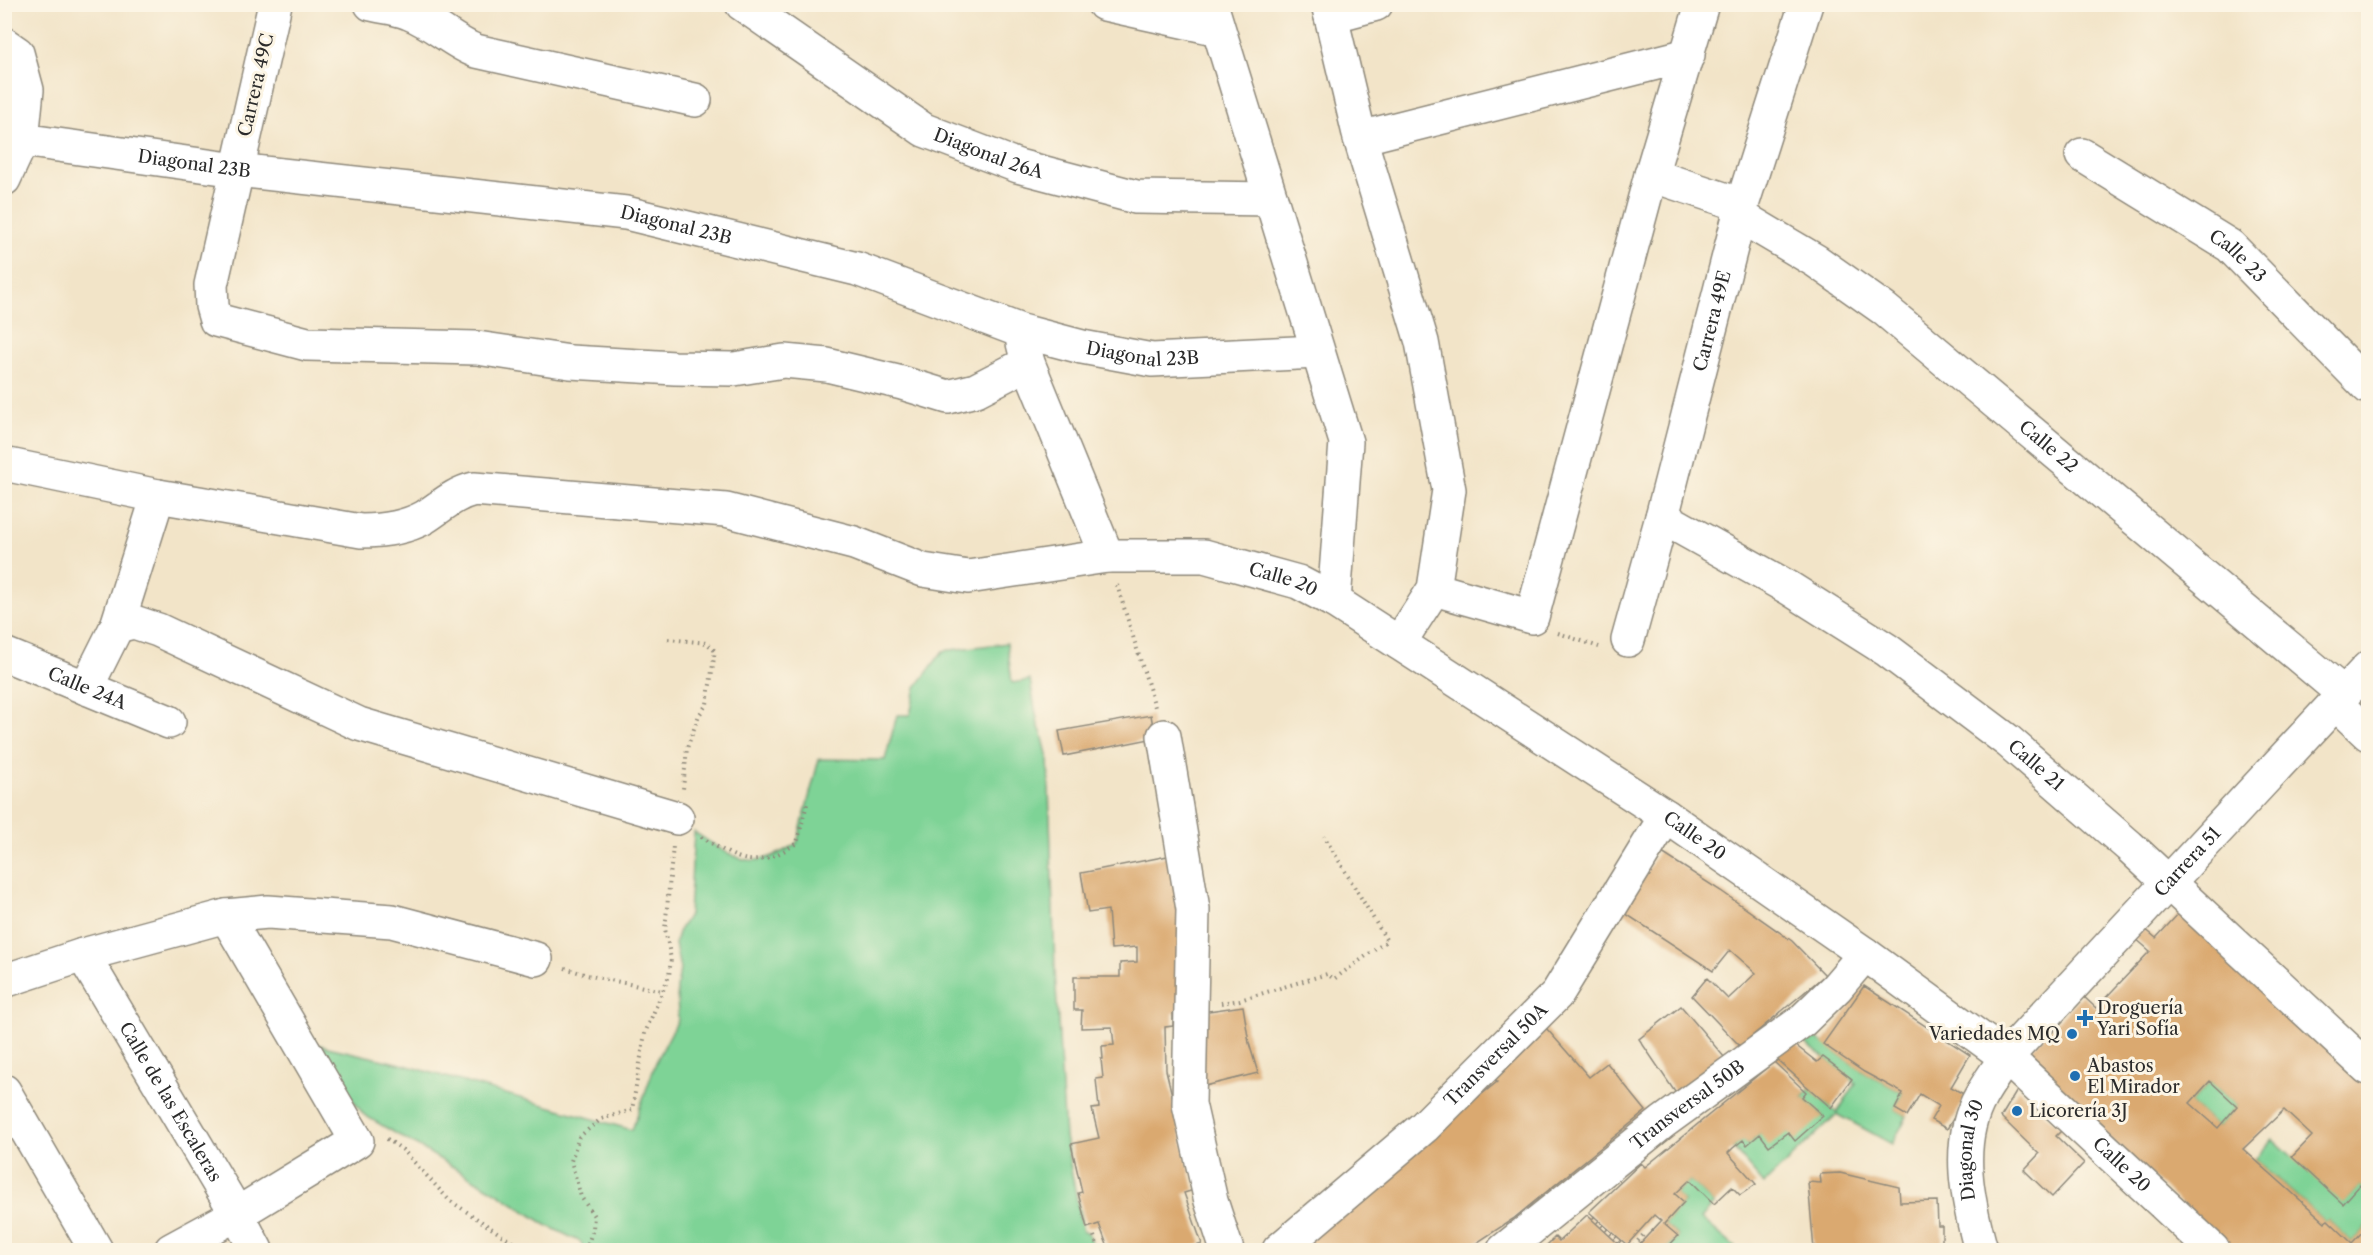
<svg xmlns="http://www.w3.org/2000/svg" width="2373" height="1255" font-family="'Libre Caslon Text',serif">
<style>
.green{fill:#7ed396;stroke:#547f60;stroke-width:1.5}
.building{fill:#daa970;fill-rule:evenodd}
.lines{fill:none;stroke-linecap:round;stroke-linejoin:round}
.minor-casing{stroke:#8e887a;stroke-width:36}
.tertiary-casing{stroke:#8e887a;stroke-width:36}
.path{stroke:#8e887a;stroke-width:4;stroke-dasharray:1.5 4.5;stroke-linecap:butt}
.minor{stroke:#fff;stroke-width:33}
.tertiary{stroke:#fff;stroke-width:33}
.poi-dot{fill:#1f6fb2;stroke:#fcf5e5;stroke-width:2}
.labels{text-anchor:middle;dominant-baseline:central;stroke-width:6;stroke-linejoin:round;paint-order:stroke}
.street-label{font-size:18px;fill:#2b2b2b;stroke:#fcf5e5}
.poi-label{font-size:18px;fill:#2b2b2b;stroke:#fcf5e5;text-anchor:start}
</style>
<rect width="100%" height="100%" fill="#fcf5e5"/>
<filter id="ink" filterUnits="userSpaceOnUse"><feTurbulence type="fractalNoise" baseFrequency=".0167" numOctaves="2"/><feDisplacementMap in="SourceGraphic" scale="12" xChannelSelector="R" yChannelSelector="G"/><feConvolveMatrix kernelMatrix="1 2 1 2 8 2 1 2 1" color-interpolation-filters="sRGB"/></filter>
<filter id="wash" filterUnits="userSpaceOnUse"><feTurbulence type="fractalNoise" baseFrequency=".008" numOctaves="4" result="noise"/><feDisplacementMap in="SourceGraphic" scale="24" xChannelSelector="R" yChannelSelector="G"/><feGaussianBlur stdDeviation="1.35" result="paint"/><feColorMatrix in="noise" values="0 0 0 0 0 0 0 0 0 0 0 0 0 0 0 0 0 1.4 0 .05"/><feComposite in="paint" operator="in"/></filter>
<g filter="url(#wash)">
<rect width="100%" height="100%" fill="#f2e4c8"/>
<path class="green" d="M 1007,643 L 1012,683 L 1030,680 L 1038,725 L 1042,734 L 1048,758 L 1055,971 L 1065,1137 L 1083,1232 L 1088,1232 L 1093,1250 L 583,1250 L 581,1242 L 546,1225 L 496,1192 L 364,1115 L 317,1052 L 319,1045 L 401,1064 L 632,1130 L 656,1062 L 678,1020 L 677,988 L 680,969 L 675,944 L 678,932 L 689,915 L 694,832 C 737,859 750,874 797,843 L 819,759 L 885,760 L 897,715 L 910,715 L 916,687 L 943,651 Z
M 1811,1035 L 1864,1072 L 1903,1093 L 1895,1109 L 1907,1116 L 1892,1144 L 1837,1114 L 1764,1184 L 1733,1148 L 1743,1140 L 1747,1145 L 1760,1134 L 1788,1132 L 1823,1116 L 1802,1097 L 1810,1089 L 1837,1113 L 1856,1083 L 1804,1042 Z
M 2210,1081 L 2237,1106 L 2218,1128 L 2190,1103 Z
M 2273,1139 L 2343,1203 L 2360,1185 L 2368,1193 L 2368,1226 L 2352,1243 L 2328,1220 L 2325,1222 L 2255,1159 Z
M 1690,1180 L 1714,1204 L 1701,1218 L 1738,1250 L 1665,1250 L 1678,1236 L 1664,1224 L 1684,1202 L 1675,1194 Z"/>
<g id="blocks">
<path class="building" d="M 1151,715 L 1155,738 L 1064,756 L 1059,731 Z
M 1659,851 L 1721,891 L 1792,941 L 1825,975 L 1740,1046 L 1692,996 L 1707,978 L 1728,999 L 1756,973 L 1730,950 L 1713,971 L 1623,912 Z
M 1178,854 L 1182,1012 L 1173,1013 L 1173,1026 L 1165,1027 L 1166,1070 L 1194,1190 L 1184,1193 L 1202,1244 L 1184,1250 L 1109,1250 L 1099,1224 L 1087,1228 L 1078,1193 L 1082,1192 L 1071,1144 L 1099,1138 L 1092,1109 L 1099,1108 L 1096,1079 L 1103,1078 L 1101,1059 L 1103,1059 L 1102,1046 L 1114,1045 L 1112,1027 L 1081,1028 L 1082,1010 L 1074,1010 L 1074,977 L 1120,977 L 1120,963 L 1137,962 L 1137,947 L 1111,949 L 1108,910 L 1088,913 L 1081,873 Z
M 2179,913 L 2368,1086 L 2368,1193 L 2360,1185 L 2343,1204 L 2292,1157 L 2312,1136 L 2284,1110 L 2243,1149 L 2325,1222 L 2328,1220 L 2352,1243 L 2368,1226 L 2368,1250 L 2232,1250 L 2023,1059 L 2082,995 L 2096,1008 L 2150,951 L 2135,938 L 2144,928 L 2156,938 ZM 2210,1081 L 2237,1106 L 2218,1128 L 2190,1103 Z
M 1864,986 L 1970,1055 L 1951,1087 L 1967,1096 L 1947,1129 L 1931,1120 L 1939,1106 L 1920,1094 L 1907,1116 L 1895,1109 L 1903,1093 L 1864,1072 L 1823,1044 Z
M 1243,1006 L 1249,1043 L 1258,1073 L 1205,1086 L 1195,1013 Z
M 1681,1006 L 1725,1058 L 1675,1092 L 1639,1039 Z
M 1546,1028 L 1589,1077 L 1607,1063 L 1646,1111 L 1513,1219 L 1466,1250 L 1289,1250 L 1497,1082 L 1493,1078 L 1519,1056 Z
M 1790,1041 L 1817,1062 L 1823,1057 L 1852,1079 L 1831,1108 L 1773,1056 Z
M 1774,1062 L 1806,1092 L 1802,1097 L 1823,1116 L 1795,1141 L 1788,1132 L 1769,1146 L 1760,1134 L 1747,1145 L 1743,1140 L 1733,1148 L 1728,1153 L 1756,1184 L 1740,1195 L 1732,1187 L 1714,1204 L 1690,1180 L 1675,1194 L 1684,1202 L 1664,1224 L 1678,1236 L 1665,1250 L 1634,1250 L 1661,1221 L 1654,1215 L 1627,1245 L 1589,1212 L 1641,1163 L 1645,1167 Z
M 2018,1089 L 2062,1130 L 2056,1136 L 2084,1163 L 2052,1197 L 2024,1170 L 2039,1154 L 2001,1117 Z
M 1840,1173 L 1899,1187 L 1900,1202 L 1937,1201 L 1938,1226 L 1942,1226 L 1942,1247 L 1947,1247 L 1948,1250 L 1814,1250 L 1808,1182 L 1821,1183 L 1820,1174 Z
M 1587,1215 L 1625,1250 L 1542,1250 L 1555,1237 L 1559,1241 Z"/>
</g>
</g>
<g filter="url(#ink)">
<use href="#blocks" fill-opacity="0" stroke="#8e887a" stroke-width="1.5"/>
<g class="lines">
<g class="minor-casing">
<g id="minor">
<path d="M 275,4 L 211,285 L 212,306 L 216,320 L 307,344 L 477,348 L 570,362 L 675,368 L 734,369 L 784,361 L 827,365 L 902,383 L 948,397 L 976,390 L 1028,363"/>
<path d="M 371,4 C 384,7 398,8 409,13 C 433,22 454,43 476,51 L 695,100"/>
<path id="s1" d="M 742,4 L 924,130 L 1018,166 L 1136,197 L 1271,199"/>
<path d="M 1104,4 L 1218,29"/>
<path d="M 1211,4 L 1346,442 L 1334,601"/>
<path d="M 1328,4 L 1360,138 L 1422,342 L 1449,490 L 1434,589 L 1399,643"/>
<path d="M 1331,16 L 1376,4"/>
<path d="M 4,44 L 17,53 L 27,90 L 22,140 L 4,179"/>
<path d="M 1360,138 L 1688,55"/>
<path id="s2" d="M 22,140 L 237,170 L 626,213 L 857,269 L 1021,331 L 1082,347 L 1152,360 L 1317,352"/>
<path id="s3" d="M 2082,155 L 2230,246 L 2368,387"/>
<path d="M 1651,175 L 1742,205"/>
<path id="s4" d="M 1740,216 L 1816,261 L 1884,309 L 2344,694"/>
<path d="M 1023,343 L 1028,363 L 1107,556"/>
<path id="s5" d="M 4,464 L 158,496 L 361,531 C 382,531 407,527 425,517 C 442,506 454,494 474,489 L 726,510 L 854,543 L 923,570 L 968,577 L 1107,556 L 1204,556 L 1298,582 L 1334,601 L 1666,816 L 1865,954 L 2006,1057 L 2213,1250"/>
<path id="s6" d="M 1662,517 L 1789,588 L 1887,650 L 2008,741 L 2129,846 L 2368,1068"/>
<path d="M 1434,589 L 1532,617 L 1651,175 L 1702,4"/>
<path d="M 117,626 L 134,622 L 158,630 L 359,724 L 677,818"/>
<path id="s7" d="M 1628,640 L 1662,517 L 1742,205 L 1806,4"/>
<path id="s8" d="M 4,654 L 169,722"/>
<path d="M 86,688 L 117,626 L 158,496"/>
<path d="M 2335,703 L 2368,734"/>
<path d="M 1164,736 L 1193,909 L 1189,1104 L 1211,1201 L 1227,1250"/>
<path id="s9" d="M 83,955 L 237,1214 L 256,1250"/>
<path d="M 4,981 L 83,955 L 226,916 L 268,912 L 392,921 L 536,959"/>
<path d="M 4,1091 L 96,1250"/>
<path d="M 171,1250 L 237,1214 L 357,1141 L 226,916"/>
<path id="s10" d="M 1279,1250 L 1424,1127 L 1557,994 L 1666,816"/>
<path id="s11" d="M 1504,1250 L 1663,1122 L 1802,1021 L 1836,988 L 1865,954"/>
</g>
</g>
<g class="tertiary-casing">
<g id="tertiary">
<path id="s12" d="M 1981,1250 C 1968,1202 1954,1143 1981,1096 C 1988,1083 1998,1070 2006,1057 L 2368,668"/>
</g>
</g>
<path class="path" d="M 1117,585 L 1155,707
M 1558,633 L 1599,647
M 668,639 L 707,643 L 715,651 L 707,704 L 699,715 L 687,748 L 683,789
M 701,837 C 742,862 753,871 797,843 L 807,804
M 565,968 L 587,975 L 662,991
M 1221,1003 L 1240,1000 L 1327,974 L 1334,979 L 1387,941 L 1324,836
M 387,1139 L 403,1150 L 449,1200 L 524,1250
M 1593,1217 L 1629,1250
M 1094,1236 L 1099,1250
M 586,1250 L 593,1229 L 594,1216 L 581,1197 L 571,1161 L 579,1137 L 601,1119 L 632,1110 L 645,1033 L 669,976 L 671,959 L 665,929 L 673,846
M 1630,1250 L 1643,1235"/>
<use href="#minor" class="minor"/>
<use href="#tertiary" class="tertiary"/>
</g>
</g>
<g class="poi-dot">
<path d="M2082 1009h6v6h6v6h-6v6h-6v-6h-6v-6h6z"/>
<circle cx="2072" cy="1034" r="6"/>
<circle cx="2075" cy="1076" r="6"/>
<circle cx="2017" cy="1111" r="6"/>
</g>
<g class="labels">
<g class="street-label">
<text transform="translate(256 85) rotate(-77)">Carrera 49C</text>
<text stroke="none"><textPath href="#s1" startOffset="290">Diagonal 26A</textPath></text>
<text stroke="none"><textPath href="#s2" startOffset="174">Diagonal 23B</textPath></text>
<text stroke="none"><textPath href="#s2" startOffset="660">Diagonal 23B</textPath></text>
<text stroke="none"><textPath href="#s3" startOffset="186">Calle 23</textPath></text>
<text stroke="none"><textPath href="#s7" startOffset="330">Carrera 49E</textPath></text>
<text stroke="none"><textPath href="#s2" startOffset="1146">Diagonal 23B</textPath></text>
<text stroke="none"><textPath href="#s4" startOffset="386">Calle 22</textPath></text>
<text stroke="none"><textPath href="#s5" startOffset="1311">Calle 20</textPath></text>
<text stroke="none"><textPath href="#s8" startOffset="90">Calle 24A</textPath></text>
<text stroke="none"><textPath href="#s6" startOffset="450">Calle 21</textPath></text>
<text stroke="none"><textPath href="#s5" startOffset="1797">Calle 20</textPath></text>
<text stroke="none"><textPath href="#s12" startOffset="471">Carrera 51</textPath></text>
<text stroke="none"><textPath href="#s10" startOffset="292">Transversal 50A</textPath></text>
<text stroke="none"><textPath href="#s9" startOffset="171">Calle de las Escaleras</textPath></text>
<text stroke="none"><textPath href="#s11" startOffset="234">Transversal 50B</textPath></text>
<text stroke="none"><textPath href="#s12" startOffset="102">Diagonal 30</textPath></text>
<text stroke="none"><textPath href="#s5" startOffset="2337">Calle 20</textPath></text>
</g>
<g class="poi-label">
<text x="2097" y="1008">Droguería<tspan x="2097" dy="21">Yari Sofía</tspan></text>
<text x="2060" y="1034" text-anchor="end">Variedades MQ</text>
<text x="2087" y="1066">Abastos<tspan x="2087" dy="21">El Mirador</tspan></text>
<text x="2029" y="1111">Licorería 3J</text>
</g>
</g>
<rect width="2373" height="1255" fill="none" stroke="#fcf5e5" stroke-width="24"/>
</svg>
